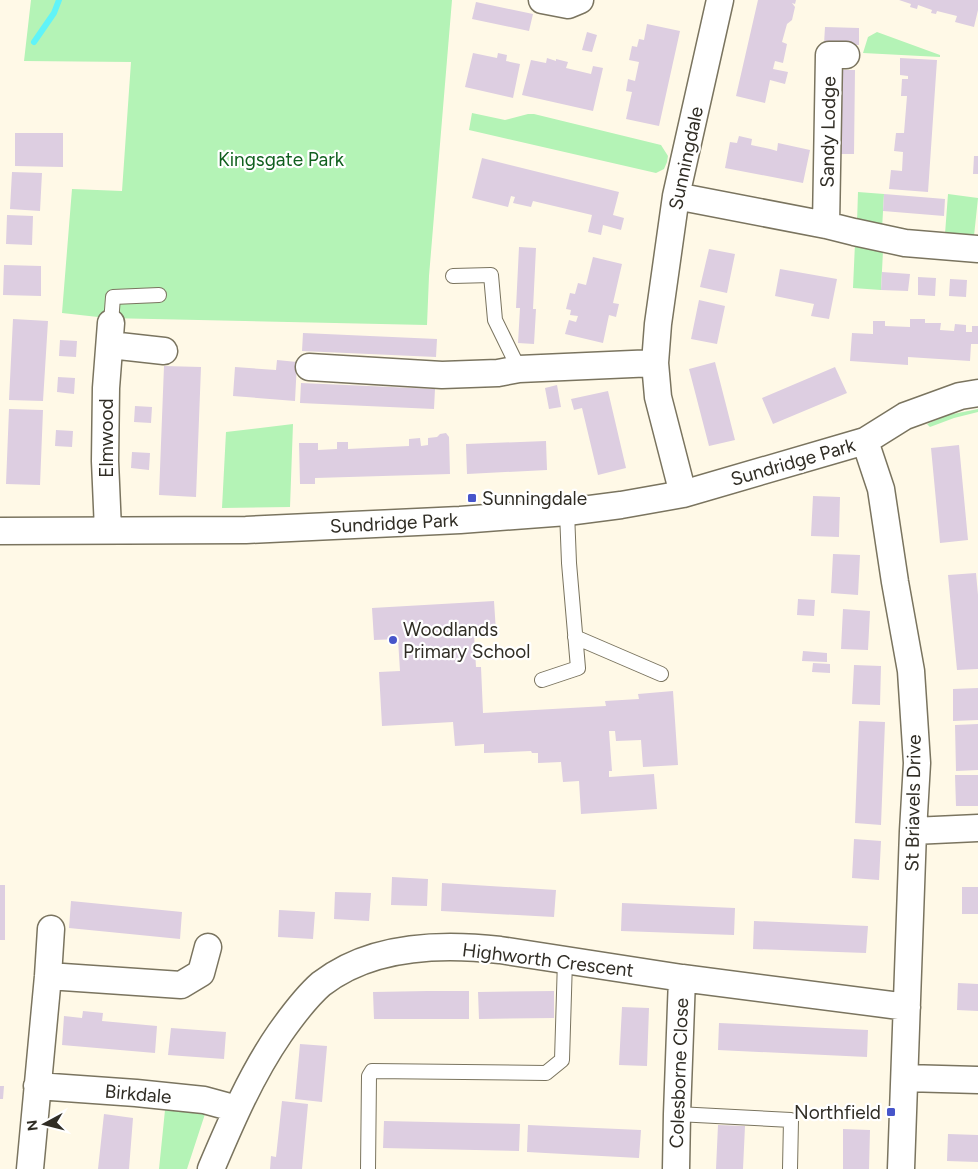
<svg xmlns="http://www.w3.org/2000/svg" width="978" height="1169" font-family="Figtree,sans-serif">
<style>
.green{fill:#b4f3b6}
.lines{fill:none;stroke-linecap:round;stroke-linejoin:round}
.stream{stroke:#60f3f8;stroke-width:6}
.building{fill:#ddcee1}
.lane-casing{stroke:#7a745f;stroke-width:16}
.street-casing{stroke:#7a745f;stroke-width:29}
.lane{stroke:#fff;stroke-width:14}
.street{stroke:#fff;stroke-width:26}
.poi-dot{fill:#4755ca;stroke:#fff;stroke-width:2}
.labels{text-anchor:middle;dominant-baseline:central;stroke-width:4.5;stroke-linejoin:round;paint-order:stroke}
.street-label{font-size:19px;fill:#302d25;stroke:#fff}
.park-label{font-size:19px;fill:#105f1e;stroke:#fff}
.poi-label{font-size:19px;fill:#302d25;stroke:#fff;text-anchor:start}
</style>
<rect width="100%" height="100%" fill="#fff9e7"/>
<path class="green" d="M 31,0 L 452,0 L 429,276 L 427,325 L 107,318 L 62,313 L 72,189 L 122,191 L 131,62 L 24,61 Z
M 877,32 L 940,55 L 940,57 L 863,53 L 868,37 Z
M 472,113 L 505,120 L 528,114 L 534,114 L 661,145 L 668,156 L 667,162 L 664,169 L 656,173 L 469,130 Z
M 858,192 L 884,194 L 882,229 L 857,223 Z
M 948,194 L 978,198 L 974,236 L 945,234 Z
M 855,243 L 883,251 L 881,290 L 853,288 Z
M 978,409 L 978,412 L 954,418 L 930,427 L 927,424 L 948,415 Z
M 293,424 L 290,507 L 222,508 L 226,432 Z
M 165,1110 L 195,1112 L 205,1114 L 187,1169 L 159,1169 Z"/>
<g class="lines">
<path class="stream" d="M 34,42 L 54,13 L 59,0"/>
</g>
<path class="building" d="M 758,0 L 796,0 L 795,4 L 792,3 L 795,7 L 792,20 L 787,24 L 782,42 L 787,44 L 783,63 L 775,61 L 773,69 L 788,72 L 785,84 L 770,80 L 765,103 L 736,96 Z
M 899,0 L 978,0 L 978,10 L 974,27 L 955,22 L 957,16 L 937,11 L 936,14 L 931,13 L 932,10 L 918,5 L 917,9 L 910,7 L 911,4 Z
M 476,2 L 533,14 L 529,31 L 472,19 Z
M 647,24 L 680,31 L 659,126 L 626,119 L 632,92 L 626,91 L 628,79 L 635,81 L 639,62 L 629,60 L 632,46 L 637,47 L 639,39 L 644,40 Z
M 825,27 L 859,28 L 859,45 L 824,44 Z
M 587,32 L 597,35 L 592,52 L 582,50 Z
M 473,53 L 497,58 L 498,53 L 507,55 L 506,61 L 520,64 L 513,98 L 465,87 Z
M 547,58 L 556,61 L 556,59 L 568,62 L 566,68 L 591,74 L 593,66 L 603,68 L 593,111 L 522,95 L 531,60 L 546,63 Z
M 900,58 L 937,60 L 928,192 L 889,189 L 891,170 L 902,171 L 903,152 L 894,151 L 896,133 L 904,133 L 907,96 L 901,96 L 902,79 L 908,79 L 908,76 L 900,75 Z
M 837,70 L 855,70 L 854,154 L 836,154 Z
M 15,133 L 63,133 L 63,167 L 15,166 Z
M 739,136 L 752,139 L 751,145 L 770,149 L 777,151 L 778,143 L 810,150 L 803,183 L 725,168 L 730,142 L 737,143 Z
M 974,156 L 978,156 L 978,174 L 973,174 Z
M 482,158 L 619,192 L 613,215 L 624,218 L 621,230 L 603,225 L 601,235 L 588,232 L 592,215 L 533,201 L 531,207 L 513,203 L 515,197 L 511,196 L 508,207 L 472,198 Z
M 12,172 L 42,173 L 40,211 L 10,209 Z
M 884,194 L 945,199 L 944,216 L 883,211 Z
M 7,215 L 33,216 L 32,245 L 6,244 Z
M 519,247 L 536,248 L 533,309 L 536,309 L 534,344 L 518,343 L 520,308 L 516,308 Z
M 709,249 L 735,254 L 727,293 L 700,287 Z
M 593,257 L 622,264 L 613,303 L 619,304 L 616,317 L 609,315 L 603,343 L 565,334 L 569,320 L 576,322 L 578,316 L 570,315 L 571,310 L 566,309 L 570,293 L 575,294 L 578,283 L 586,285 Z
M 4,265 L 41,266 L 41,296 L 3,295 Z
M 780,269 L 837,279 L 829,319 L 811,316 L 814,304 L 775,296 Z
M 882,272 L 910,274 L 908,291 L 881,290 Z
M 918,277 L 936,278 L 935,296 L 918,295 Z
M 950,279 L 967,280 L 966,297 L 949,296 Z
M 699,300 L 725,306 L 717,344 L 691,339 Z
M 13,319 L 48,321 L 43,401 L 9,400 Z
M 910,319 L 925,319 L 925,323 L 941,323 L 940,330 L 954,331 L 955,324 L 966,325 L 966,332 L 972,332 L 972,326 L 978,326 L 978,344 L 971,344 L 970,361 L 908,357 L 908,365 L 850,361 L 852,333 L 873,334 L 873,321 L 885,321 L 885,326 L 910,327 Z
M 303,333 L 437,339 L 436,357 L 302,351 Z
M 60,340 L 77,341 L 76,357 L 59,356 Z
M 277,360 L 297,362 L 295,401 L 233,396 L 235,367 L 276,370 Z
M 715,362 L 735,440 L 709,446 L 689,369 Z
M 164,366 L 201,367 L 196,497 L 159,495 Z
M 835,367 L 847,393 L 773,424 L 762,398 Z
M 58,377 L 75,378 L 74,394 L 57,392 Z
M 301,383 L 435,389 L 434,409 L 300,403 Z
M 557,385 L 561,407 L 549,409 L 545,388 Z
M 608,391 L 626,468 L 598,475 L 582,408 L 574,410 L 571,399 Z
M 135,406 L 152,407 L 151,423 L 134,422 Z
M 9,409 L 43,410 L 40,485 L 6,484 Z
M 56,430 L 73,431 L 72,447 L 55,446 Z
M 446,433 L 449,437 L 450,474 L 315,478 L 315,484 L 300,484 L 299,443 L 318,443 L 318,450 L 337,449 L 337,442 L 348,442 L 348,449 L 409,446 L 409,439 L 420,438 L 421,446 L 428,445 L 428,438 L 437,437 L 440,434 Z
M 546,441 L 547,470 L 467,474 L 466,444 Z
M 959,445 L 968,540 L 940,543 L 931,448 Z
M 132,452 L 150,453 L 149,470 L 131,468 Z
M 813,496 L 840,497 L 839,537 L 811,536 Z
M 833,554 L 860,555 L 858,595 L 831,593 Z
M 976,573 L 978,595 L 978,669 L 957,670 L 948,575 Z
M 798,599 L 815,600 L 814,616 L 797,615 Z
M 494,601 L 496,632 L 474,634 L 476,667 L 481,667 L 483,713 L 606,706 L 605,701 L 639,699 L 638,694 L 673,691 L 678,765 L 643,767 L 641,740 L 616,741 L 615,731 L 609,731 L 612,771 L 609,771 L 609,777 L 654,774 L 657,809 L 581,814 L 579,781 L 563,782 L 561,762 L 538,763 L 538,753 L 532,753 L 531,751 L 484,753 L 484,744 L 455,746 L 453,722 L 382,726 L 379,672 L 400,671 L 398,639 L 374,640 L 372,608 Z
M 843,609 L 870,611 L 868,650 L 841,649 Z
M 803,651 L 827,653 L 827,662 L 802,661 Z
M 813,663 L 830,664 L 830,673 L 812,672 Z
M 854,665 L 881,666 L 880,705 L 852,704 Z
M 978,688 L 978,720 L 953,721 L 953,689 Z
M 859,721 L 885,722 L 881,825 L 855,823 Z
M 978,724 L 978,770 L 956,771 L 955,725 Z
M 955,775 L 978,775 L 978,806 L 956,806 Z
M 854,839 L 881,841 L 879,880 L 852,878 Z
M 392,877 L 428,879 L 427,906 L 391,905 Z
M 442,883 L 556,890 L 554,917 L 441,911 Z
M 0,885 L 5,885 L 5,940 L 0,940 Z
M 962,887 L 978,887 L 978,914 L 962,914 Z
M 335,892 L 371,893 L 369,921 L 334,919 Z
M 71,901 L 182,912 L 180,939 L 69,928 Z
M 622,903 L 735,908 L 734,935 L 621,931 Z
M 279,910 L 315,912 L 313,939 L 278,937 Z
M 754,921 L 868,926 L 866,953 L 753,949 Z
M 958,983 L 978,984 L 978,1011 L 957,1010 Z
M 428,991 L 469,991 L 469,1019 L 374,1019 L 373,992 Z
M 554,991 L 554,1018 L 479,1019 L 478,992 Z
M 622,1007 L 649,1008 L 647,1066 L 619,1065 Z
M 83,1011 L 103,1013 L 102,1021 L 157,1026 L 155,1053 L 62,1045 L 64,1016 L 82,1018 Z
M 719,1023 L 868,1030 L 867,1057 L 718,1050 Z
M 171,1028 L 226,1032 L 224,1059 L 168,1055 Z
M 300,1044 L 327,1046 L 322,1102 L 295,1099 Z
M 0,1086 L 4,1086 L 3,1099 L 0,1099 Z
M 282,1101 L 308,1104 L 302,1169 L 270,1169 L 271,1156 L 276,1157 Z
M 104,1114 L 133,1118 L 129,1169 L 98,1169 Z
M 384,1121 L 520,1124 L 519,1151 L 383,1148 Z
M 528,1125 L 641,1130 L 639,1158 L 527,1152 Z
M 718,1125 L 745,1126 L 743,1169 L 716,1169 Z
M 843,1129 L 870,1130 L 869,1169 L 843,1169 Z
M 948,1134 L 978,1135 L 978,1162 L 947,1161 Z"/>
<g class="lines">
<g class="lane-casing">
<path id="lane" d="M 453,276 L 491,275 L 495,320 L 519,369
M 111,323 L 113,297 L 159,295
M 575,637 L 661,674
M 542,680 L 578,668 L 569,563 L 567,512
M 677,1114 L 791,1120 L 790,1169
M 368,1169 L 369,1076 L 372,1071 L 546,1073 L 562,1060 L 565,960"/>
</g>
<g class="street-casing">
<path id="street" d="M 542,0 L 568,5 L 580,0
M 676,196 L 826,225 L 854,232 L 905,243 L 978,249
M 826,225 L 829,55 L 846,55
M 110,345 L 164,351
M 309,367 L 442,375 L 498,373 L 519,369 L 655,363
M 865,441 L 881,489 L 895,582 L 911,671 L 917,763 L 913,831 L 901,1169
M 683,494 L 658,397 L 655,363 L 658,324 L 676,196 L 720,0
M 108,530 L 105,461 L 106,388 L 111,323
M 0,531 L 246,530 L 460,520 L 567,512 L 621,505 L 683,494 L 865,441 L 905,416 L 960,396 L 978,393
M 913,831 L 978,828
M 48,976 L 181,985 L 201,973 L 208,947
M 905,1078 L 978,1080
M 37,1086 L 136,1093 L 204,1100 L 237,1109
M 30,1169 L 48,976 L 51,929
M 211,1169 C 231,1122 251,1075 280,1033 C 292,1016 305,998 321,984 C 371,945 440,943 500,950 L 682,978 L 907,1007
M 676,1169 L 677,1114 L 682,978"/>
</g>
<use href="#lane" class="lane"/>
<use href="#street" class="street"/>
</g>
<g class="poi-dot">
<rect x="467" y="493" width="10" height="10" rx="2.5"/>
<circle cx="393" cy="640" r="5"/>
<rect x="886" y="1107" width="10" height="10" rx="2.5"/>
</g>
<g class="labels">
<g class="street-label">
<text transform="translate(828 132) rotate(-89)">Sandy Lodge</text>
<text transform="translate(686 158) rotate(-78)">Sunningdale</text>
<text transform="translate(106 438) rotate(-90)">Elmwood</text>
<text transform="translate(793 462) rotate(-16)">Sundridge Park</text>
<text transform="translate(394 523) rotate(-3)">Sundridge Park</text>
<text transform="translate(913 803) rotate(-89)">St Briavels Drive</text>
<text transform="translate(548 960) rotate(7)">Highworth Crescent</text>
<text transform="translate(679 1073) rotate(-88)">Colesborne Close</text>
<text transform="translate(138 1094) rotate(5)">Birkdale</text>
</g>
<g class="park-label">
<text x="281" y="159">Kingsgate Park</text>
</g>
<g class="poi-label">
<text x="482" y="498">Sunningdale</text>
<text x="403" y="629">Woodlands<tspan x="403" dy="22">Primary School</tspan></text>
<text x="881" y="1112" text-anchor="end">Northfield</text>
</g>
</g>
<g transform="translate(45 1124) rotate(263)" stroke="#ffffff" stroke-width="4" paint-order="stroke">
<path d="M0-4L9 19L0 12L-9 19Z" fill="#302d25"/>
<text y="-8" font-size="14" font-weight="bold" text-anchor="middle" fill="#302d25">N</text>
</g>
</svg>
